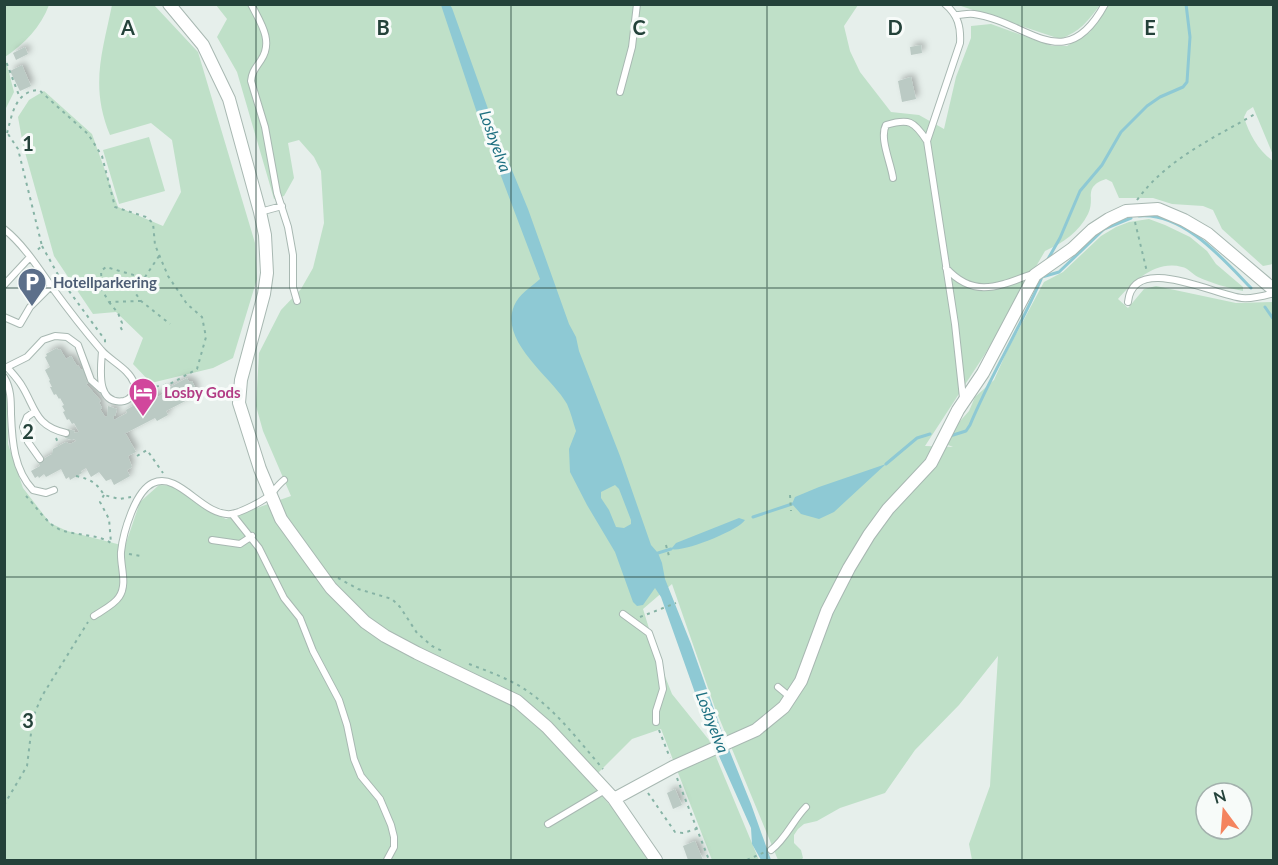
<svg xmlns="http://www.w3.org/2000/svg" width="1278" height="865" font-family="Lato,sans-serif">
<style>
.green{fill:#bfe0c8;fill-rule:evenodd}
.water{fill:#8ec9d4;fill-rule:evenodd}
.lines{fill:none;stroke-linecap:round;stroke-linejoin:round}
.stream{stroke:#8ec9d4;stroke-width:3}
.building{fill:#bbcac4;filter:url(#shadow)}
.lane-casing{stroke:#a8b8b2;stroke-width:8}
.street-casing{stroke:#a8b8b2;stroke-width:14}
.path{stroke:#86b3a5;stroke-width:2;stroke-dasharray:3 4.5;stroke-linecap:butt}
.lane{stroke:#fff;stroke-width:6}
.street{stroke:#fff;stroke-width:12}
.grid{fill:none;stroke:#24423a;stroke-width:1.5;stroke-opacity:0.55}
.labels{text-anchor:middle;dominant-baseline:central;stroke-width:6;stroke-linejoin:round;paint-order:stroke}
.service-label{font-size:15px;font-weight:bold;fill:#4e5e75;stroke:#f7fbf9;text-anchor:start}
.hotel-label{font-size:15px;font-weight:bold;fill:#b23c85;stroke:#f7fbf9;text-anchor:start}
.water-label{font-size:16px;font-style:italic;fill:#1c6f80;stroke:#f7fbf9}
.grid-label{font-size:20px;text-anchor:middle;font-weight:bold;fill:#24423a;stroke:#f7fbf9;stroke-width:6;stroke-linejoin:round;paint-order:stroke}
</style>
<defs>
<filter id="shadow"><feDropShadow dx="3.5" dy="-3.5" stdDeviation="3" flood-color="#0004"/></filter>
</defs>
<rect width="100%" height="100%" fill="#e6efeb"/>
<path class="green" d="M 4,5 L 49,5 C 41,27 24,44 5,57 L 14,92 L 6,108 L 4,106 Z
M 112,5 L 154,5 L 198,52 L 255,243 L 257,279 L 233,358 L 213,368 L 151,383 L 133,364 L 143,338 L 116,312 L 93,314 L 54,256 L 23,145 L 18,117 L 29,100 L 44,91 L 92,134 L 118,207 L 163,226 L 181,192 L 172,140 L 151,123 L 110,135 C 90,86 102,54 112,5 Z
M 216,5 L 858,5 L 844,26 L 850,51 L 860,72 L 891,112 L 919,115 L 944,129 L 956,77 L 971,38 L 971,26 L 991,24 L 1052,46 L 1067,46 L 1090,32 L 1108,5 L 1273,5 L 1273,155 L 1253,107 L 1247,111 L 1244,117 C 1249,134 1258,150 1273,161 L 1273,264 L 1263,266 L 1222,229 L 1213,210 L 1203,206 L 1172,204 L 1153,198 L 1119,198 L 1112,182 L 1106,179 C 1082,187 1096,198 1088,214 C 1079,232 1063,243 1045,251 L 985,354 L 925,446 L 953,447 L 948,445 L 953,429 L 969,411 L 975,397 L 994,380 L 1006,353 L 1044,282 L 1063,272 L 1101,236 L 1116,227 L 1129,222 L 1149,219 L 1165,225 L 1190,237 L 1207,251 L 1216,264 L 1243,287 L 1243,291 C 1228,288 1211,283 1198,277 C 1192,274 1188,268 1182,267 C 1156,260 1134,281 1118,299 L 1128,308 L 1144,289 L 1156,286 L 1236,303 L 1273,302 L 1273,860 L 972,860 L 969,844 L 990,786 L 998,656 L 959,705 L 915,750 L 885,793 L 840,808 L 817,821 L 804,824 L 798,829 L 794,835 L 794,843 L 801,850 L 803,858 L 801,860 L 778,860 L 715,708 L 672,584 L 643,609 L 659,661 L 672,694 L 709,740 L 759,860 L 712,860 L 661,729 L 632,739 L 589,782 L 619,815 L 649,860 L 5,860 L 4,388 L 7,395 L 8,444 L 23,488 L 50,523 L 67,531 L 125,546 L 140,502 L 159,485 L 178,486 L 215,514 L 226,519 L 291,496 L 263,431 L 256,406 L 259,353 L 281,310 L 301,289 L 313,268 L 324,223 L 321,171 L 314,157 L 299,140 L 288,143 L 294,178 L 284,196 L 274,199 L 237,72 L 217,37 L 227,19 ZM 1206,793 L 1242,793 L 1242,829 L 1206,829 Z
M 958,5 L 1100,5 C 1087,22 1081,31 1060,39 Z
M 149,137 L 165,191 L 119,204 L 103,150 Z"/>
<path class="water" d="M 441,5 L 450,5 L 452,8 L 497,134 L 528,209 L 569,324 L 576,337 L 579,351 L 620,456 L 651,545 L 658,553 L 662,563 L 665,579 L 691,644 L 722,732 L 751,804 L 771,860 L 761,860 L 752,844 L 751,828 L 711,738 L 661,597 L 655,588 L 643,605 L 637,606 L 633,602 L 615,552 L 587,505 L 570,472 L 569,449 L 576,431 C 573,422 571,413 567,404 C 553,378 499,342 514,306 C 519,294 531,287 540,279 L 476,110 ZM 615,485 L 619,489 L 631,520 L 631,524 L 624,528 L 616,527 L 609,510 L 601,498 L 601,492 Z
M 886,464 L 834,512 L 819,519 L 801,514 L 792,504 L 795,497 L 819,487 Z
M 739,518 L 745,520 C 739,530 683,553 671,549 L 676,543 Z"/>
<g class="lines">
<path class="stream" d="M 1139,216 C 1183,212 1223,259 1251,288
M 1048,259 L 1060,238 L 1080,191 L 1102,165 L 1121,132 L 1147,106 L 1160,97 L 1183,87 L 1187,82 L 1190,37 L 1186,4
M 1042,277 L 1059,272 L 1104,229 L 1131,218
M 1265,307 L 1274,320
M 950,436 L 966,431 L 970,425 C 991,374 1021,327 1042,277
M 886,464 L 917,438 L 930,434
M 753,517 L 792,504
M 658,553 L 671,549"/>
</g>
<path class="building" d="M 921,45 L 922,53 L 911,55 L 910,47 Z
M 25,47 L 28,54 L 16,60 L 13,53 Z
M 22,65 L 31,86 L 20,91 L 10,71 Z
M 911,77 L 916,99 L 902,102 L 898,81 Z
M 57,348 L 58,350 L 60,349 L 66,359 L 71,356 L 77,366 L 78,365 L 81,370 L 83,369 L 87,377 L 85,378 L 88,383 L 86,384 L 101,401 L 99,402 L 102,408 L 100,409 L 105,417 L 107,416 L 108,406 L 117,409 L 115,416 L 113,416 L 114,420 L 127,413 L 126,410 L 140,402 L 142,405 L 147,403 L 145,400 L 148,398 L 147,396 L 152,393 L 153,395 L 156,393 L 158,397 L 163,394 L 161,392 L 187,378 L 189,382 L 192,381 L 196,389 L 194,391 L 197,395 L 166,411 L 168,415 L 157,421 L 155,418 L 124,434 L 126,434 L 136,452 L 128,456 L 132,467 L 127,470 L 130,476 L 114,485 L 111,479 L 106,481 L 99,472 L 91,477 L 86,468 L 81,471 L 82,473 L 70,480 L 69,477 L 66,479 L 61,469 L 46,477 L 44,474 L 39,478 L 38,476 L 35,478 L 31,471 L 40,466 L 38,462 L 52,454 L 53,449 L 66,442 L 70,444 L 76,441 L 74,439 L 72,440 L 65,438 L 68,429 L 75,431 L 74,433 L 79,432 L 74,423 L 72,424 L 69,419 L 67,420 L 63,412 L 65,411 L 62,406 L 64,405 L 60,398 L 59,399 L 56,394 L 54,395 L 50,387 L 52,387 L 49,381 L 50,380 L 45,370 L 50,367 L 45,357 L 47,356 L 46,354 Z
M 675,789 L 682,805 L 673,809 L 667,793 Z
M 695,841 L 703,860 L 688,860 L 683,846 Z"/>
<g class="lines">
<g class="lane-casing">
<path id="lane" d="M 251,4 C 260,22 274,41 261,60 C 256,68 252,71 251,81 L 265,127 L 277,193 L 288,227 L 293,255 L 293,287 L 297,301
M 956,15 C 961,15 968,13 974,14 C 1029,22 1065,78 1105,4
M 620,92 L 632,47 L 637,4
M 927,141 L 960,43 C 961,27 958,15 945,4
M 893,178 C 891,163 879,138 886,125 C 909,118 914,121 927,141 L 955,324 L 963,398
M 260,212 L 282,206
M 4,229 C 23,244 37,266 51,286 C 67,308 84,330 102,351 C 111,361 129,369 134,383 C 136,390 132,399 124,401 C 95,406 101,367 102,351
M 946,268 C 975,300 1001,285 1035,273
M 4,285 L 30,257
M 1128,302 C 1133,252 1214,295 1242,298 C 1253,299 1263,296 1274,293
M 4,317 L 20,324 L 30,307 L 51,286
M 7,367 L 27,357 L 43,340 L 55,336 L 67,337 L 78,345 L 91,380 L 101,389
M 5,368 L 7,367 C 12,373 18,379 22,386 C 36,409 35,426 66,433
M 4,377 C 11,388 11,401 11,414 C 12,441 14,470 33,490 L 46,493 L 54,490
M 34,412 L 27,417 L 23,427 L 28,442 L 40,459
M 232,514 L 259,548 L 284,598 L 300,618 L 313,651 L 339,700 L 347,725 L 354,759 L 361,776 L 380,799 L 391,825 L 394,837 L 394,847 L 387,860
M 212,540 L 240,544 L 252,536
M 623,614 L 649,633 L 659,661 L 663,689 L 656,711 L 656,722
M 94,616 C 101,611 114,605 119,597 C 128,584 120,566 121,552 C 123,533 135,491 153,483 C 179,471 203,517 231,514 C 240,513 266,500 272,493 C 276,488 279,484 284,480
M 778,687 L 790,697
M 548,824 L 605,790
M 771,850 C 786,839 793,820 806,807"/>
</g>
<g class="street-casing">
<path id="street" d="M 169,4 L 203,45 L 229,99 L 260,212 L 265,235 L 267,273 L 264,294 L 241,380 L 239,403 L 260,469 L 281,519 L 331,588 L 365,622 L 385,636 L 417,653 L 517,701 L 547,727 L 614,799 L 656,860
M 614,799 L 673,767 L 756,730 L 784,707 L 801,681 L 827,611 L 849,568 L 869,535 L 888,509 L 931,463 L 958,410 L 983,373 L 1035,275 L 1072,249 L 1092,230 L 1109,219 L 1126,211 L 1158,209 L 1184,220 L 1208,234 L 1274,290"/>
</g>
<path class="path" d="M 4,56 L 20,98
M 4,128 L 18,149 L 42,246 L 36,251
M 7,133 C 12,115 15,91 39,90 L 88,134 L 102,156 L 115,207 L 146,217 L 153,223 L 155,245 L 168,276 L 187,304 L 202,317 L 206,337 L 197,369 L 170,384 L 143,389
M 1137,200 C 1167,159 1212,139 1255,114
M 1135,222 L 1147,272
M 42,246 L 61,280 L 105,340 L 105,343
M 159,256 L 139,286 L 136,294 L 141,301 L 170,324
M 141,301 L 109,302 L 102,290 L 101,271 L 106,267 L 144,278
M 109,302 L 118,313 L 122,323 L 120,326 L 122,330
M 56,438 L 59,445
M 137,456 L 147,450 L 163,473
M 76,476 C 90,479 97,483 104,495 L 119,499 L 131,497
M 104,495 L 100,502 L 109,519 L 111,543
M 790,495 L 791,511
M 26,496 C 37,507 48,527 64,531 C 80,536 100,534 114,545
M 666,545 L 669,556
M 129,554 L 141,556
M 338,578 L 358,589 L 392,599 L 400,607 L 417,633 L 432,646 L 442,651
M 640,617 L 676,603
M 469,664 C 485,670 501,676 516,684 C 552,704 577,739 603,769
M 659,730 L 670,758
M 677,778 L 709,860
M 648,793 L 675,832 L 683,833 L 696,829
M 4,805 L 27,766 L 33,717 L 42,696 L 88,622
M 747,860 L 765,852"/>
<use href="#lane" class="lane"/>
<use href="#street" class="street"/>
</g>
<path class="grid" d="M 256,4 L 256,860M 511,4 L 511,860M 767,4 L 767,860M 1022,4 L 1022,860M 4,288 L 1274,288M 4,577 L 1274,577"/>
<defs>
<g id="parking-pin" transform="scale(1.5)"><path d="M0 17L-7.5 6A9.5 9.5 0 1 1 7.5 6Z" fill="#5c6f8a" stroke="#f7fbf9"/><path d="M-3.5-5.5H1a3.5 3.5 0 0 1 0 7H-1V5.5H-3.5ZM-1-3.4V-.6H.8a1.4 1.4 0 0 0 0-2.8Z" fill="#fff"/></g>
<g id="hotel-pin" transform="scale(1.5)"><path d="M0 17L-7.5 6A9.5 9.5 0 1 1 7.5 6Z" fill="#d1479c" stroke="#f7fbf9"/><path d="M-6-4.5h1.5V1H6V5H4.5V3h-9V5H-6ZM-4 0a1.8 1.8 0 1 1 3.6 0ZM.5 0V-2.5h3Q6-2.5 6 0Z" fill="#fff"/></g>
</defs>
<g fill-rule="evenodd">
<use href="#parking-pin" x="32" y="282"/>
<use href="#hotel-pin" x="143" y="392"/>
</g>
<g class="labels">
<g class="service-label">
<text x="53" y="282">Hotellparkering</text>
</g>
<g class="hotel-label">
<text x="164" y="392">Losby Gods</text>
</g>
<g class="water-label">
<text transform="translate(496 141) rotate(70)">Losbyelva</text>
<text transform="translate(713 722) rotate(69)">Losbyelva</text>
</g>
</g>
<g class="grid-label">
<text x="128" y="35">A</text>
<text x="383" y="35">B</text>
<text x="639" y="35">C</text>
<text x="895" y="35">D</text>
<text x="1150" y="35">E</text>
<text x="28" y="151">1</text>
<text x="28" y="439">2</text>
<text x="28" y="728">3</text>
</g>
<rect width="1278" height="865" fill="none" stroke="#24423a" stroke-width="12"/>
<g transform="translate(1224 811) rotate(344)"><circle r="28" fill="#f7fbf9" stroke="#a3b1ad" stroke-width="1.5"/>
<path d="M0-4.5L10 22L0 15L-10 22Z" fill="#f4845f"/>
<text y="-9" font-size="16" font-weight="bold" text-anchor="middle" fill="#24423a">N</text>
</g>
</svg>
